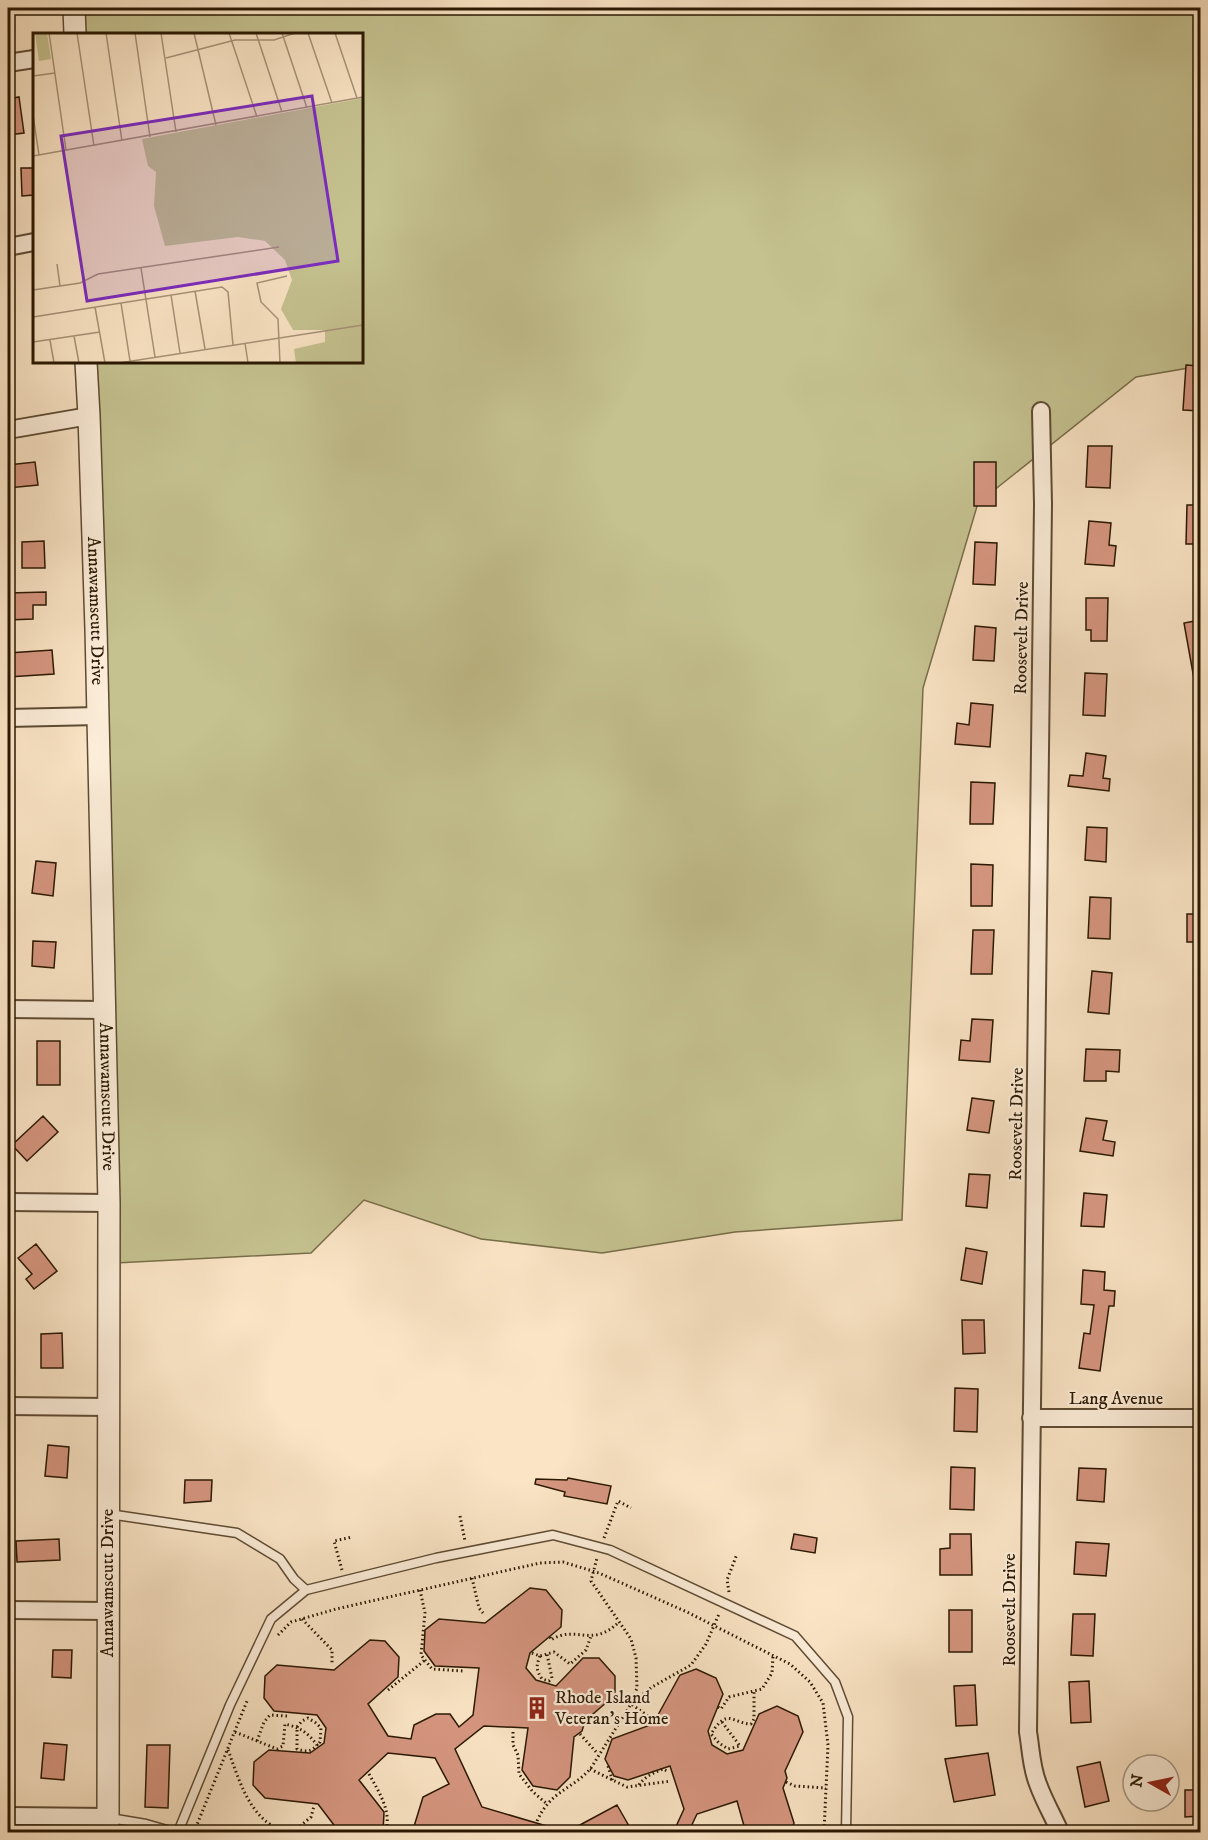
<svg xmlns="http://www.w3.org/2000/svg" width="1208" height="1840" font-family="'IM FELL DW Pica',serif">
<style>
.green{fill:#c5c290;stroke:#786d49;stroke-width:1.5}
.building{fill:#d69680;stroke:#2a1802;stroke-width:1.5}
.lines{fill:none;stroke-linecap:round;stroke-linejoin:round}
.service-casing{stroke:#5e4b33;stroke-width:11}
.minor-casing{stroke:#5e4b33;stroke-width:20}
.tertiary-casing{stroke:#5e4b33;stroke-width:24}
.path{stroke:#2a1802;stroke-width:3;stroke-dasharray:1.5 3;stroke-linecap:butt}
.service{stroke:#fcedd9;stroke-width:8}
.minor{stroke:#fcedd9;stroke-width:16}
.tertiary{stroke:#fcedd9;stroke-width:21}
.labels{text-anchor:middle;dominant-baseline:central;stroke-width:4.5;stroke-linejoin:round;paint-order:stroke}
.street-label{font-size:18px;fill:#2a1802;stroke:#fcedd9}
.poi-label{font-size:18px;fill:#2a1802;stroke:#fcedd9;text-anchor:start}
.inset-road{fill:none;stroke:#a79277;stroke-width:1.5}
.view{fill:#7b2cbf;fill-opacity:0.15;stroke:#7b2cbf;stroke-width:3}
.inset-edge{fill:none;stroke:#2a1802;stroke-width:3}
</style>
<rect width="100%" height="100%" fill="#fae4c5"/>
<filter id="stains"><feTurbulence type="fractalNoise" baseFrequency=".00333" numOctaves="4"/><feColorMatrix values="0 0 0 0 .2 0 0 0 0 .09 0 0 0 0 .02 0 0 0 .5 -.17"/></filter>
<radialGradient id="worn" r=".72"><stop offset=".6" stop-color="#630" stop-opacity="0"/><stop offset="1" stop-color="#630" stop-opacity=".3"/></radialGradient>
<path class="green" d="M 82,8 L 1200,8 L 1200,366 L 1136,377 L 978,503 L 923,688 L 902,1220 L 735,1232 L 602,1253 L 481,1239 L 364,1200 L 311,1253 L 116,1263 L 91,362 L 362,362 L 362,34 L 83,34 Z"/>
<path class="building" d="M 19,97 L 24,133 L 8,135 L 8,99 Z
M 21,168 L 34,168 L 34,195 L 22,196 Z
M 1186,365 L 1200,366 L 1200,411 L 1183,410 Z
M 1088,446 L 1112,446 L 1110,488 L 1086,487 Z
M 35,462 L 38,485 L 8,488 L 8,465 Z
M 974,462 L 996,462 L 996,506 L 974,506 Z
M 1187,505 L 1200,505 L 1200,544 L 1186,544 Z
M 1089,521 L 1111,523 L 1109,545 L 1116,546 L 1114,566 L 1085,564 Z
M 44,541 L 45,568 L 22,568 L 22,542 Z
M 975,542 L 997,543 L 995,585 L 973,584 Z
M 46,592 L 46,605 L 33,605 L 33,619 L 8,620 L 8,593 Z
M 1086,598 L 1108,598 L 1107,641 L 1091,641 L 1091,630 L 1086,630 Z
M 1200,620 L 1200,678 L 1194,679 L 1184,623 Z
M 975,626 L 996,628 L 994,661 L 973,660 Z
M 52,650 L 54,674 L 8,677 L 8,653 Z
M 1085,673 L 1107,674 L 1105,716 L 1083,715 Z
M 971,703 L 993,705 L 990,747 L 955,744 L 957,723 L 969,725 Z
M 1086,753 L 1106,756 L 1103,778 L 1110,779 L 1109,791 L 1068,786 L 1070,775 L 1083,776 Z
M 971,782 L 995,783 L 993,824 L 970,824 Z
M 1087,827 L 1107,828 L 1106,862 L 1085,860 Z
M 36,861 L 56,863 L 53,896 L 32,893 Z
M 971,864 L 993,865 L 992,906 L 971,906 Z
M 1090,897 L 1111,898 L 1110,939 L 1088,938 Z
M 1187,914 L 1200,914 L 1200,942 L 1187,942 Z
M 973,930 L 994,930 L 992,974 L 971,974 Z
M 33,941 L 56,942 L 54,968 L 32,966 Z
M 1092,971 L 1112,973 L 1109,1014 L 1088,1012 Z
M 972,1019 L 993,1020 L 990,1062 L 959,1060 L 961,1040 L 970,1041 Z
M 37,1041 L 60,1041 L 60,1085 L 37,1085 Z
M 1086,1049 L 1120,1050 L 1119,1072 L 1106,1071 L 1106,1081 L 1084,1081 Z
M 972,1098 L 994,1101 L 989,1133 L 967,1130 Z
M 43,1116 L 58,1132 L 27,1161 L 12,1145 Z
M 1086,1118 L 1107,1121 L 1103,1140 L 1115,1142 L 1113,1156 L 1080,1151 Z
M 969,1174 L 990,1175 L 987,1208 L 966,1206 Z
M 1084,1193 L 1107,1195 L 1104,1227 L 1081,1226 Z
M 36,1244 L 57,1271 L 34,1289 L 26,1279 L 32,1274 L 18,1258 Z
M 966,1248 L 987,1252 L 982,1284 L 961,1280 Z
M 1083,1270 L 1105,1272 L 1104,1290 L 1115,1291 L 1114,1306 L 1109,1306 L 1100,1371 L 1079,1368 L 1084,1333 L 1090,1334 L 1094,1305 L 1081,1304 Z
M 962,1320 L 984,1320 L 985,1353 L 963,1354 Z
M 62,1333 L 63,1368 L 41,1368 L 41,1334 Z
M 955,1388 L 978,1389 L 977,1432 L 954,1431 Z
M 48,1445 L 69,1447 L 67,1478 L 45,1476 Z
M 951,1467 L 975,1468 L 974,1510 L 950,1509 Z
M 1079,1468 L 1106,1469 L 1104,1502 L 1077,1500 Z
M 568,1478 L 611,1486 L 607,1504 L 564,1496 L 565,1492 L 535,1484 L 536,1479 L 567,1480 Z
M 185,1480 L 212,1480 L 211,1501 L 184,1503 Z
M 794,1534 L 817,1538 L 815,1553 L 791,1549 Z
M 950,1534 L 971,1534 L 972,1575 L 940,1575 L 940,1549 L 950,1548 Z
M 59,1539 L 60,1560 L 17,1562 L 16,1541 Z
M 1076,1542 L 1109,1544 L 1106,1576 L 1074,1574 Z
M 530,1588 L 546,1590 L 562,1610 L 561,1627 L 530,1653 L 526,1668 L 536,1680 L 556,1686 L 583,1658 L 599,1658 L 615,1676 L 615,1695 L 585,1721 L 582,1731 L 574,1737 L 570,1777 L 557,1790 L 533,1786 L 522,1770 L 528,1728 L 484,1726 L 455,1749 L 482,1807 L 557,1829 L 556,1833 L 412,1833 L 423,1797 L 449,1784 L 435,1758 L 388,1753 L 359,1780 L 384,1812 L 383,1833 L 340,1833 L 318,1804 L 265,1798 L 253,1785 L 254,1762 L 269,1750 L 310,1753 L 324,1743 L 326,1728 L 317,1715 L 274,1711 L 264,1698 L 265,1676 L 277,1665 L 334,1670 L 370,1640 L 385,1641 L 399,1657 L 398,1677 L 368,1704 L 388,1736 L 411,1739 L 414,1725 L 436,1714 L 450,1714 L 459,1727 L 473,1715 L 479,1668 L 435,1666 L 424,1651 L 425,1630 L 439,1619 L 485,1623 Z
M 949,1610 L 972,1610 L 972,1652 L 949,1652 Z
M 1073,1614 L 1095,1614 L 1093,1656 L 1071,1655 Z
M 53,1650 L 72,1650 L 71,1678 L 52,1677 Z
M 696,1669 L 716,1678 L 723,1694 L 708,1731 L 712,1745 L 727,1754 L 743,1750 L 759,1714 L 777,1706 L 798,1716 L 803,1732 L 785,1771 L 787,1778 L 783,1788 L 794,1823 L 791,1833 L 746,1833 L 737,1801 L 697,1814 L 688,1833 L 673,1833 L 684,1809 L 670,1766 L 628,1780 L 614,1776 L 605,1759 L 612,1739 L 653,1724 L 680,1675 Z
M 1089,1681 L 1091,1722 L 1071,1723 L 1069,1682 Z
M 975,1685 L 977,1725 L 956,1726 L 954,1686 Z
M 44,1743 L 67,1745 L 64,1780 L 41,1778 Z
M 147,1745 L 170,1745 L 168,1808 L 145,1807 Z
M 988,1753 L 995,1795 L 954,1802 L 945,1759 Z
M 1100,1762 L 1109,1801 L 1085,1807 L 1077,1767 Z
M 1185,1790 L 1200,1790 L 1200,1816 L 1185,1817 Z
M 617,1805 L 633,1833 L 565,1833 Z"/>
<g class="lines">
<g class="service-casing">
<path id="service" d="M 109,1514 L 237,1533 L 280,1559 L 294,1579 L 306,1590
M 110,1818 L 146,1824 L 174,1832
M 178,1832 L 230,1705 L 271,1619 L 306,1590 L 436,1558 L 553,1535 L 610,1550 L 795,1636 L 835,1682 L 848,1717 L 846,1832"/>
</g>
<g class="minor-casing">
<path id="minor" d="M 8,63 L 34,59
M 8,247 L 34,242
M 1041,411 L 1043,504 L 1028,1732 C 1031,1749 1031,1767 1038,1784 C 1044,1801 1053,1816 1060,1832
M 8,430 L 89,416
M 8,718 L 98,716
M 8,1009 L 105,1010
M 8,1202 L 109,1203
M 8,1406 L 108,1407
M 1031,1418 L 1200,1418
M 8,1610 L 107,1611
M 8,1816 L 108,1817"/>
</g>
<g class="tertiary-casing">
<g id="tertiary">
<path d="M 74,8 L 75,34"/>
<path id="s1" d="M 86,362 L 89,416 L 96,629 L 109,1203 L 108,1832"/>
</g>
</g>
<path class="path" d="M 460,1516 L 465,1541
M 604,1538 L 618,1501 L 631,1508
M 342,1570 L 334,1541 L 352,1537
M 472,1578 L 479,1608 L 483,1613
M 420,1590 L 425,1613 L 421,1655 L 432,1669 L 463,1671
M 729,1592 L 727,1580 L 737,1554
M 302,1619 L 332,1650 L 332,1665
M 278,1635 L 291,1622 L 336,1609 L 540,1563 L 563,1562 L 599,1573 L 687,1612 L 752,1645 L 790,1664 L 810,1682 L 823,1703 L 828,1745 L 824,1832
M 550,1637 L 551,1640 C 576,1624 591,1649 619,1622
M 532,1653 L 540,1656 L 554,1652 L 570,1664 L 586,1650 L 591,1636
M 540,1656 C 536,1666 536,1670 542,1679 L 549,1681 L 552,1678 L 547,1654
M 388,1690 L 425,1660
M 718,1707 L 721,1709 L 729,1697 L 762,1689 L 772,1673 L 773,1656
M 648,1716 L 631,1704 L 652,1687 L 691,1665 L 706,1644 L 719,1614
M 722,1722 L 740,1746 L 728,1749 L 719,1743 L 711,1734 C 728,1707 731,1723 751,1724 L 754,1719 L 754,1691
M 235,1732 L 277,1749 L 283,1746 L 285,1724 C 301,1728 307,1732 317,1745 C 311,1752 306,1752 297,1749 L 297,1727 L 302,1721 L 308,1718 L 316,1723 L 321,1728 L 320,1742 L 317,1745
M 513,1732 L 513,1745 L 518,1755 L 519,1774 L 533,1792 L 547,1804
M 580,1734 L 598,1754
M 257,1741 L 264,1722 L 270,1715 L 287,1716
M 228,1750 C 240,1782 250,1821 286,1832
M 608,1766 L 613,1782
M 590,1769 L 627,1787 L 671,1781
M 369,1774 C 380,1794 391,1810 386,1832
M 786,1782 L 795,1786 L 826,1788
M 639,1785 C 645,1776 654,1773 663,1769 L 669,1772
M 537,1821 C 551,1790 572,1790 591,1768 L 631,1704 L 637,1688 L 636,1658 L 631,1639 L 591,1581 L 597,1558
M 743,1831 L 743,1832
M 194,1832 L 247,1701
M 293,1832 L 311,1817 L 314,1806"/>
<use href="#service" class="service"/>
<use href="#minor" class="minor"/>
<use href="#tertiary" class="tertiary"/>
</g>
<defs>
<g id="building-bare" transform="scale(1.8)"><path d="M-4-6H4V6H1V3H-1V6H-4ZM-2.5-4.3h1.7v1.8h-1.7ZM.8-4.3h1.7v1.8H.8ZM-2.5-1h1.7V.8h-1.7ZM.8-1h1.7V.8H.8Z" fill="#8f2418" stroke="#fcedd9" stroke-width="2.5" paint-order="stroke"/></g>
</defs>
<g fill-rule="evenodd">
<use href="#building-bare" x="537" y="1708"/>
</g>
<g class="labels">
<g class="street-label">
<text stroke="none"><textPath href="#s1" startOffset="249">Annawamscutt Drive</textPath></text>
<text transform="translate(1022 638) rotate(-89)">Roosevelt Drive</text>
<text stroke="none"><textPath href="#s1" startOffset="735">Annawamscutt Drive</textPath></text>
<text transform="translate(1017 1124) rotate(-89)">Roosevelt Drive</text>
<text x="1116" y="1399">Lang Avenue</text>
<text transform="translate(108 1583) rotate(-90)">Annawamscutt Drive</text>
<text transform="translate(1010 1610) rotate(-90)">Roosevelt Drive</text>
</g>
<g class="poi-label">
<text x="555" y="1698">Rhode Island<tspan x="555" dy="21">Veteran's Home</tspan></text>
</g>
</g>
<g transform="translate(33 33)">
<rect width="330" height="330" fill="#fae4c5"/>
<path d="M 2,0 L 14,0 L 18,26 L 6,28 ZM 330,65 L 330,330 L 263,330 L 261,316 L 292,309 L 292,297 L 260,297 L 248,276 L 259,247 L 252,227 L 232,208 L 205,204 L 132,213 L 121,173 L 123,139 L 115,133 L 109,106 Z" fill="#c5c290"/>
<path class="inset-road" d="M 16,0 L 33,117M 44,0 L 61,113M 73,0 L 89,108M 102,0 L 117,104M 128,0 L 143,99M 161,0 L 183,92M 196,0 L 224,84M 223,0 L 249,79M 249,0 L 274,75M 275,0 L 299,70M 302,0 L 324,65M 133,25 L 202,7 L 241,7 L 262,0M 0,43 L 22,40M 0,82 L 6,122M 0,123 L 330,64M 24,231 L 27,253M 108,235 L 122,324M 0,257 L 47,250 L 65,241 L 246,214M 162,258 L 172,316M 138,262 L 147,320M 88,270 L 97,328M 62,274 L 72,330M 0,284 L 189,254 L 195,259 L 200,312M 41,303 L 46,330M 17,307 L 21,330M 0,309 L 67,299M 212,310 L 215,330M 86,330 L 330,292M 247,330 L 245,286 L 228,269 L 224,250 L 254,243"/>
<path class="view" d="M 279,63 L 305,228 L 54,268 L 28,103 Z"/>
<rect width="330" height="330" class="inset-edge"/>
</g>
<rect width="1208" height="1840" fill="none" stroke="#fae4c5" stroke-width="30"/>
<rect x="9" y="9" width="1190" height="1822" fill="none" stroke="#2a1802" stroke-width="3"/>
<rect x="15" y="15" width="1178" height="1810" fill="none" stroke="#2a1802" stroke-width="1.5"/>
<g transform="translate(1151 1783) rotate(279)"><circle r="28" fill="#fcedd9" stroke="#a89883" stroke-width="1.5"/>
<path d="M0-4.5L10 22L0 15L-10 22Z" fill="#8f2418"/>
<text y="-9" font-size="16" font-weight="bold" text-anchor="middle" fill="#2a1802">N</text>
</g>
<rect width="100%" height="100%" filter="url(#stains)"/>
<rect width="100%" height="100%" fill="url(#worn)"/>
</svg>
